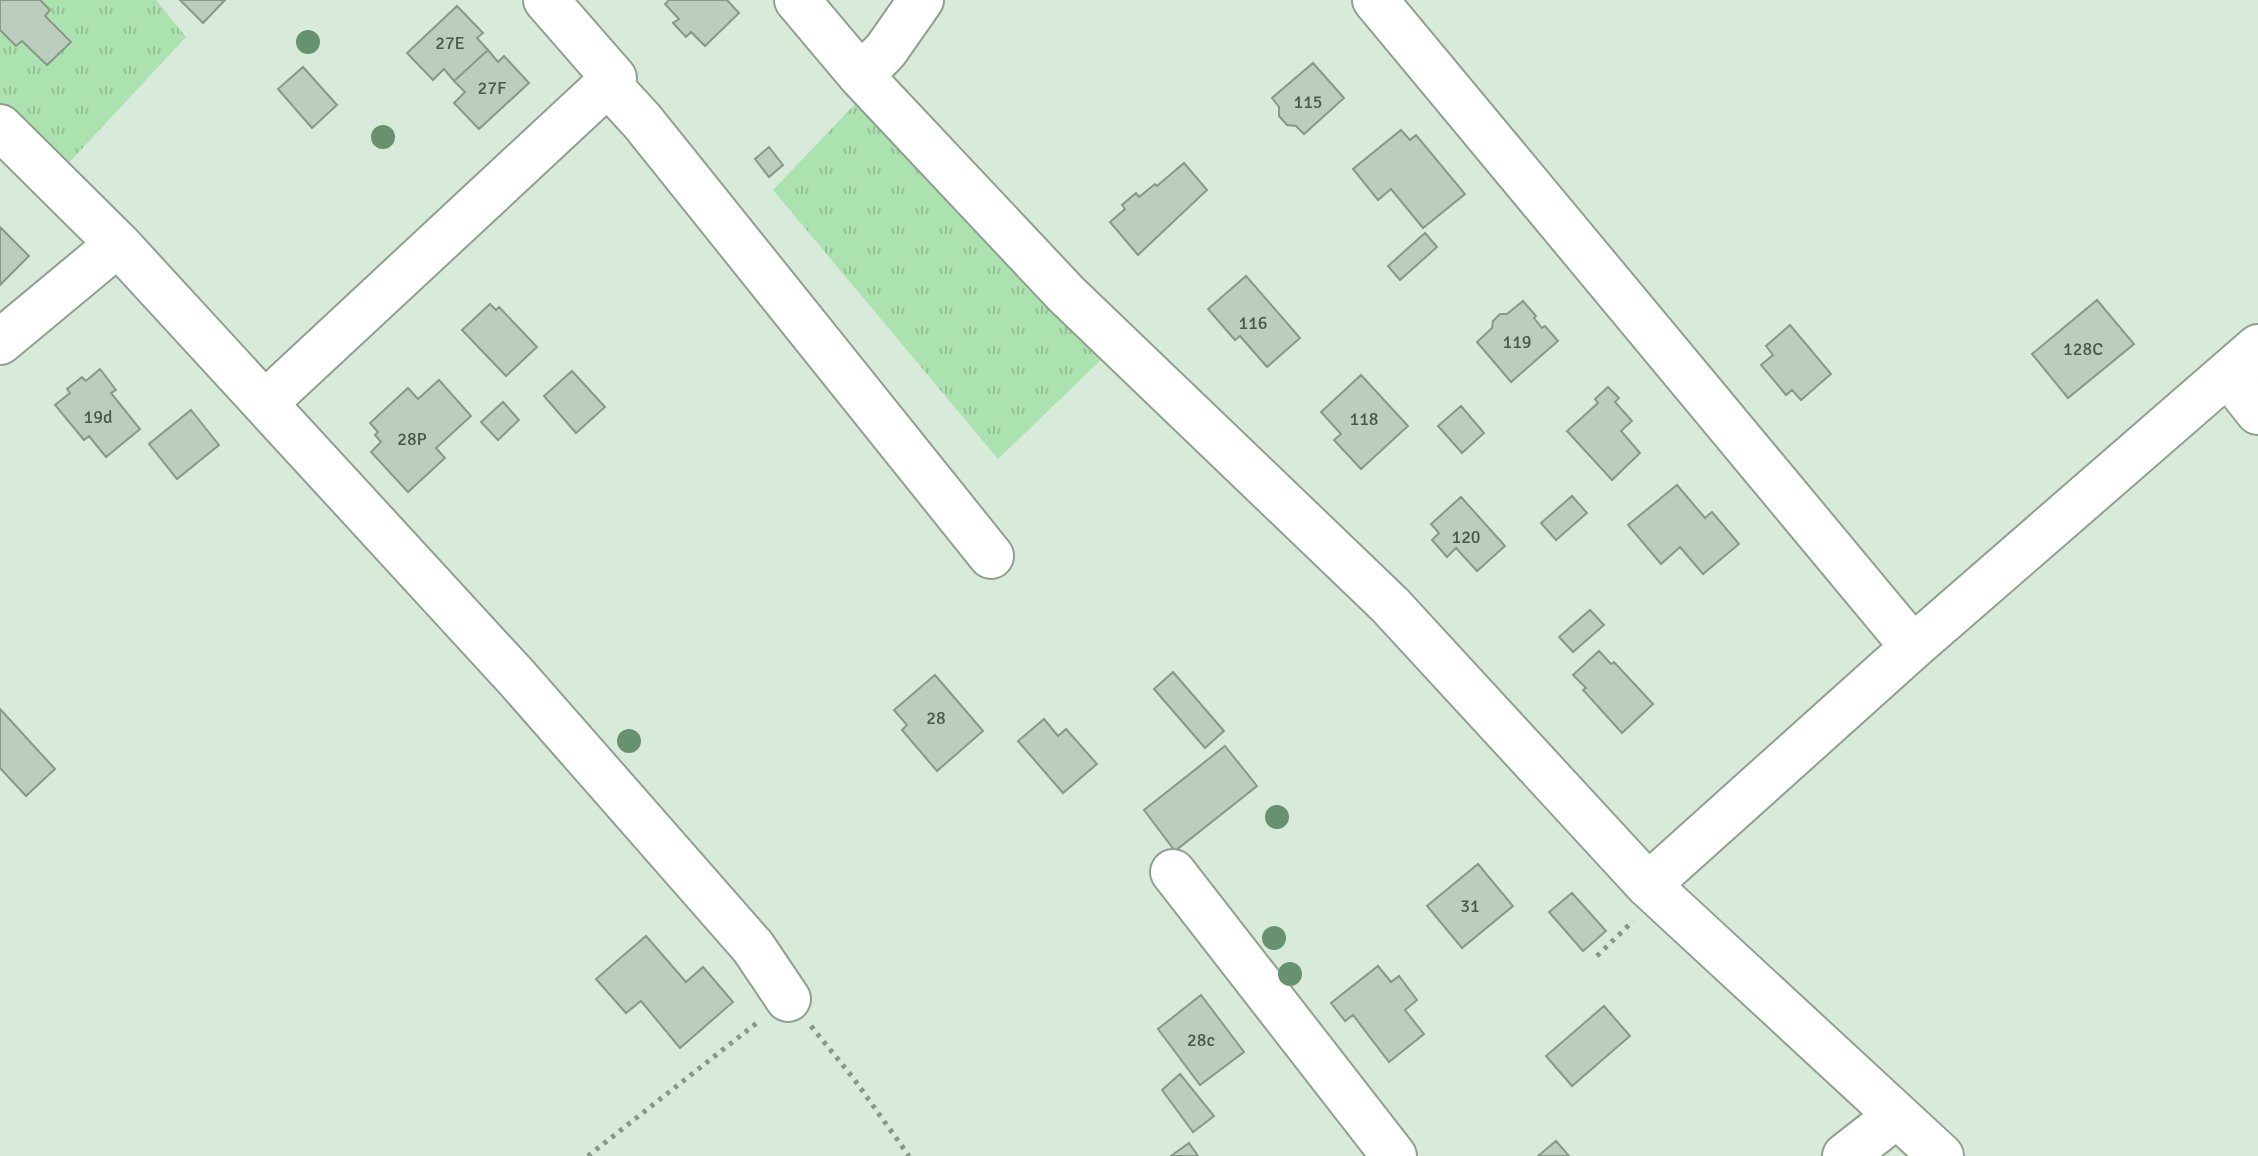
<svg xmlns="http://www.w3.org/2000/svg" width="2258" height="1156" font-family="Signika,sans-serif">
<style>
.grass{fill:url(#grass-tufts)}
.building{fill:#bbcdbc;stroke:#899989;stroke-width:2}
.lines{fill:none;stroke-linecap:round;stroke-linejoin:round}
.minor-casing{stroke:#8fa090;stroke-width:48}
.path{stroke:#89968a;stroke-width:5;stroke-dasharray:4 6;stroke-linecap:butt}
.minor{stroke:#fff;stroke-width:44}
.tree{fill:#68916f}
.labels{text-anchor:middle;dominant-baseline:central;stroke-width:6;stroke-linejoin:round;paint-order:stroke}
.number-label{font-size:18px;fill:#4c564d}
</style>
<defs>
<pattern id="grass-tufts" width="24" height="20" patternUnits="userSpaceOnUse" patternTransform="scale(2)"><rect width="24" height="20" fill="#abe2af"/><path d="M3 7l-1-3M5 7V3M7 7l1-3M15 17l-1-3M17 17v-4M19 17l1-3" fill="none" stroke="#93c297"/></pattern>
</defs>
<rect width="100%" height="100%" fill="#d8ead9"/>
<path class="grass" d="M 0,0 L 156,0 L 186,37 L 62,170 L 0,111 Z
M 858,101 L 1104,357 L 998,459 L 773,190 Z"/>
<path class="building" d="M 0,0 L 40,0 L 50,10 L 45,16 L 71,42 L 47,65 L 22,41 L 16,46 L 0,30 Z
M 180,0 L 225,0 L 203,23 Z
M 669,0 L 727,0 L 739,13 L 705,46 L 691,32 L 686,37 L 673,23 L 679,19 L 665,4 Z
M 457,6 L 483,33 L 477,38 L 488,50 L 454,81 L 444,69 L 433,80 L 407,53 Z
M 488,50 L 498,62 L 504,56 L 529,83 L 479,129 L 454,103 L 465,92 L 454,81 Z
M 1313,63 L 1344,98 L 1304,134 L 1296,126 L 1287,125 L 1279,116 L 1279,107 L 1272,98 Z
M 303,67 L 337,105 L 312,128 L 278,89 Z
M 1401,130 L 1410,140 L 1416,135 L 1465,194 L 1423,228 L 1391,189 L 1378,200 L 1353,169 Z
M 769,147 L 783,165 L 769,177 L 755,159 Z
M 1184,163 L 1207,190 L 1138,255 L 1110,222 L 1125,209 L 1122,205 L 1136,193 L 1139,197 L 1155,184 L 1157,186 Z
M 0,227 L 29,256 L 0,285 Z
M 1425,233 L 1437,247 L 1400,280 L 1388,266 Z
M 1246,276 L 1300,338 L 1267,367 L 1240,336 L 1235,340 L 1208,309 Z
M 2097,300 L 2134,344 L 2068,398 L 2032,354 Z
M 1523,301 L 1536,316 L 1534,318 L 1542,328 L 1545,326 L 1558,341 L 1511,382 L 1477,342 L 1492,328 L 1493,321 L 1500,314 L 1507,314 Z
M 490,304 L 496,310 L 499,307 L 537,347 L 506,376 L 462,330 Z
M 1790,325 L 1831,374 L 1801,400 L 1792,390 L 1786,395 L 1761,365 L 1773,355 L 1766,346 Z
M 100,369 L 116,390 L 111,393 L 140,429 L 106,457 L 89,436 L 84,440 L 55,405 L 70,393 L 67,389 L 82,377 L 86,381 Z
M 572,371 L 605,407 L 576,433 L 544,396 Z
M 1361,375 L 1408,426 L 1361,469 L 1334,440 L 1341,434 L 1321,412 Z
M 439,380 L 471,416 L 436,448 L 445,458 L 408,492 L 371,452 L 381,442 L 375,435 L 378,432 L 370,423 L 408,388 L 418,399 Z
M 1608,387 L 1619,398 L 1615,402 L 1632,421 L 1621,431 L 1640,453 L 1612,480 L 1567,431 L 1598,403 L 1595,399 Z
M 503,402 L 519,420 L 498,440 L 481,422 Z
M 1461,406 L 1484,433 L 1462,453 L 1438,426 Z
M 191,410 L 219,445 L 177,479 L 149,444 Z
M 1677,485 L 1705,518 L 1712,512 L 1739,544 L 1703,574 L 1680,547 L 1661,564 L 1628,525 Z
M 1572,496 L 1587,513 L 1556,540 L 1541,523 Z
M 1461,497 L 1505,546 L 1477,571 L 1456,548 L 1447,557 L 1432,540 L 1439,533 L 1431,524 Z
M 1590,610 L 1604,625 L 1573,652 L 1559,637 Z
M 1599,651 L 1611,664 L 1614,662 L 1653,704 L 1622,733 L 1583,690 L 1586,688 L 1573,675 Z
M 1173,672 L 1224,731 L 1205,748 L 1154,689 Z
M 935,675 L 983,731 L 937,771 L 902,730 L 907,725 L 894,710 Z
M 0,709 L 55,769 L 26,796 L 0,768 Z
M 1044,719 L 1058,736 L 1066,729 L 1097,764 L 1063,793 L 1018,741 Z
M 1225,746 L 1257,786 L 1175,851 L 1144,810 Z
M 1478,864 L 1513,906 L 1462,948 L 1427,906 Z
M 1572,893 L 1606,931 L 1583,951 L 1549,912 Z
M 646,936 L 686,982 L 703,967 L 733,1002 L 680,1048 L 641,1001 L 626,1013 L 596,979 Z
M 1378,966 L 1391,982 L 1399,976 L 1417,1000 L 1405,1010 L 1424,1034 L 1389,1062 L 1353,1015 L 1345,1021 L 1331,1003 Z
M 1201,995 L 1244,1052 L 1200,1085 L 1158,1029 Z
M 1604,1006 L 1630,1036 L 1572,1086 L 1546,1056 Z
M 1180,1074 L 1214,1116 L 1193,1132 L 1162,1090 Z
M 1556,1141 L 1569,1156 L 1538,1156 Z
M 1189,1143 L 1198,1156 L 1171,1156 Z"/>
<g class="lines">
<g class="minor-casing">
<path id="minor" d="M 797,0 L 861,76 L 1066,294 L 1390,605 L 1648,885 L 1941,1156
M 1375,0 L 1913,647
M 861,76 L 886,50 L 921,0
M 608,84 L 642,121 L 991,556
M 0,127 L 118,244 L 517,678 L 753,947 L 788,999
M 0,342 L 118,244
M 2228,374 L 2258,412
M 265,403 L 614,78 L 546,0
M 1173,872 L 1394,1156
M 1648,885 L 1913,647 L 2258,347
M 1845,1156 L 1896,1116"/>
</g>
<path class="path" d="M 1597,956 L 1633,921
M 811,1026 L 854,1079 L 909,1156
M 588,1156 L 758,1022"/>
<use href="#minor" class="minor"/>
</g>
<g class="tree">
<circle cx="308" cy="42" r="12"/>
<circle cx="383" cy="137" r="12"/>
<circle cx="629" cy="741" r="12"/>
<circle cx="1277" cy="817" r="12"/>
<circle cx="1274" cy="938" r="12"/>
<circle cx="1290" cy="974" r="12"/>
</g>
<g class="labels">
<g class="number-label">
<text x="450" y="43">27E</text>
<text x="492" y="88">27F</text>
<text x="1308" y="102">115</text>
<text x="1253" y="323">116</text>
<text x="1517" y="342">119</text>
<text x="2083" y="349">128C</text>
<text x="98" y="417">19d</text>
<text x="1364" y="419">118</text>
<text x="412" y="439">28P</text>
<text x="1466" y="537">120</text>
<text x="936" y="718">28</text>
<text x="1470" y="906">31</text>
<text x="1201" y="1040">28c</text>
</g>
</g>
</svg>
